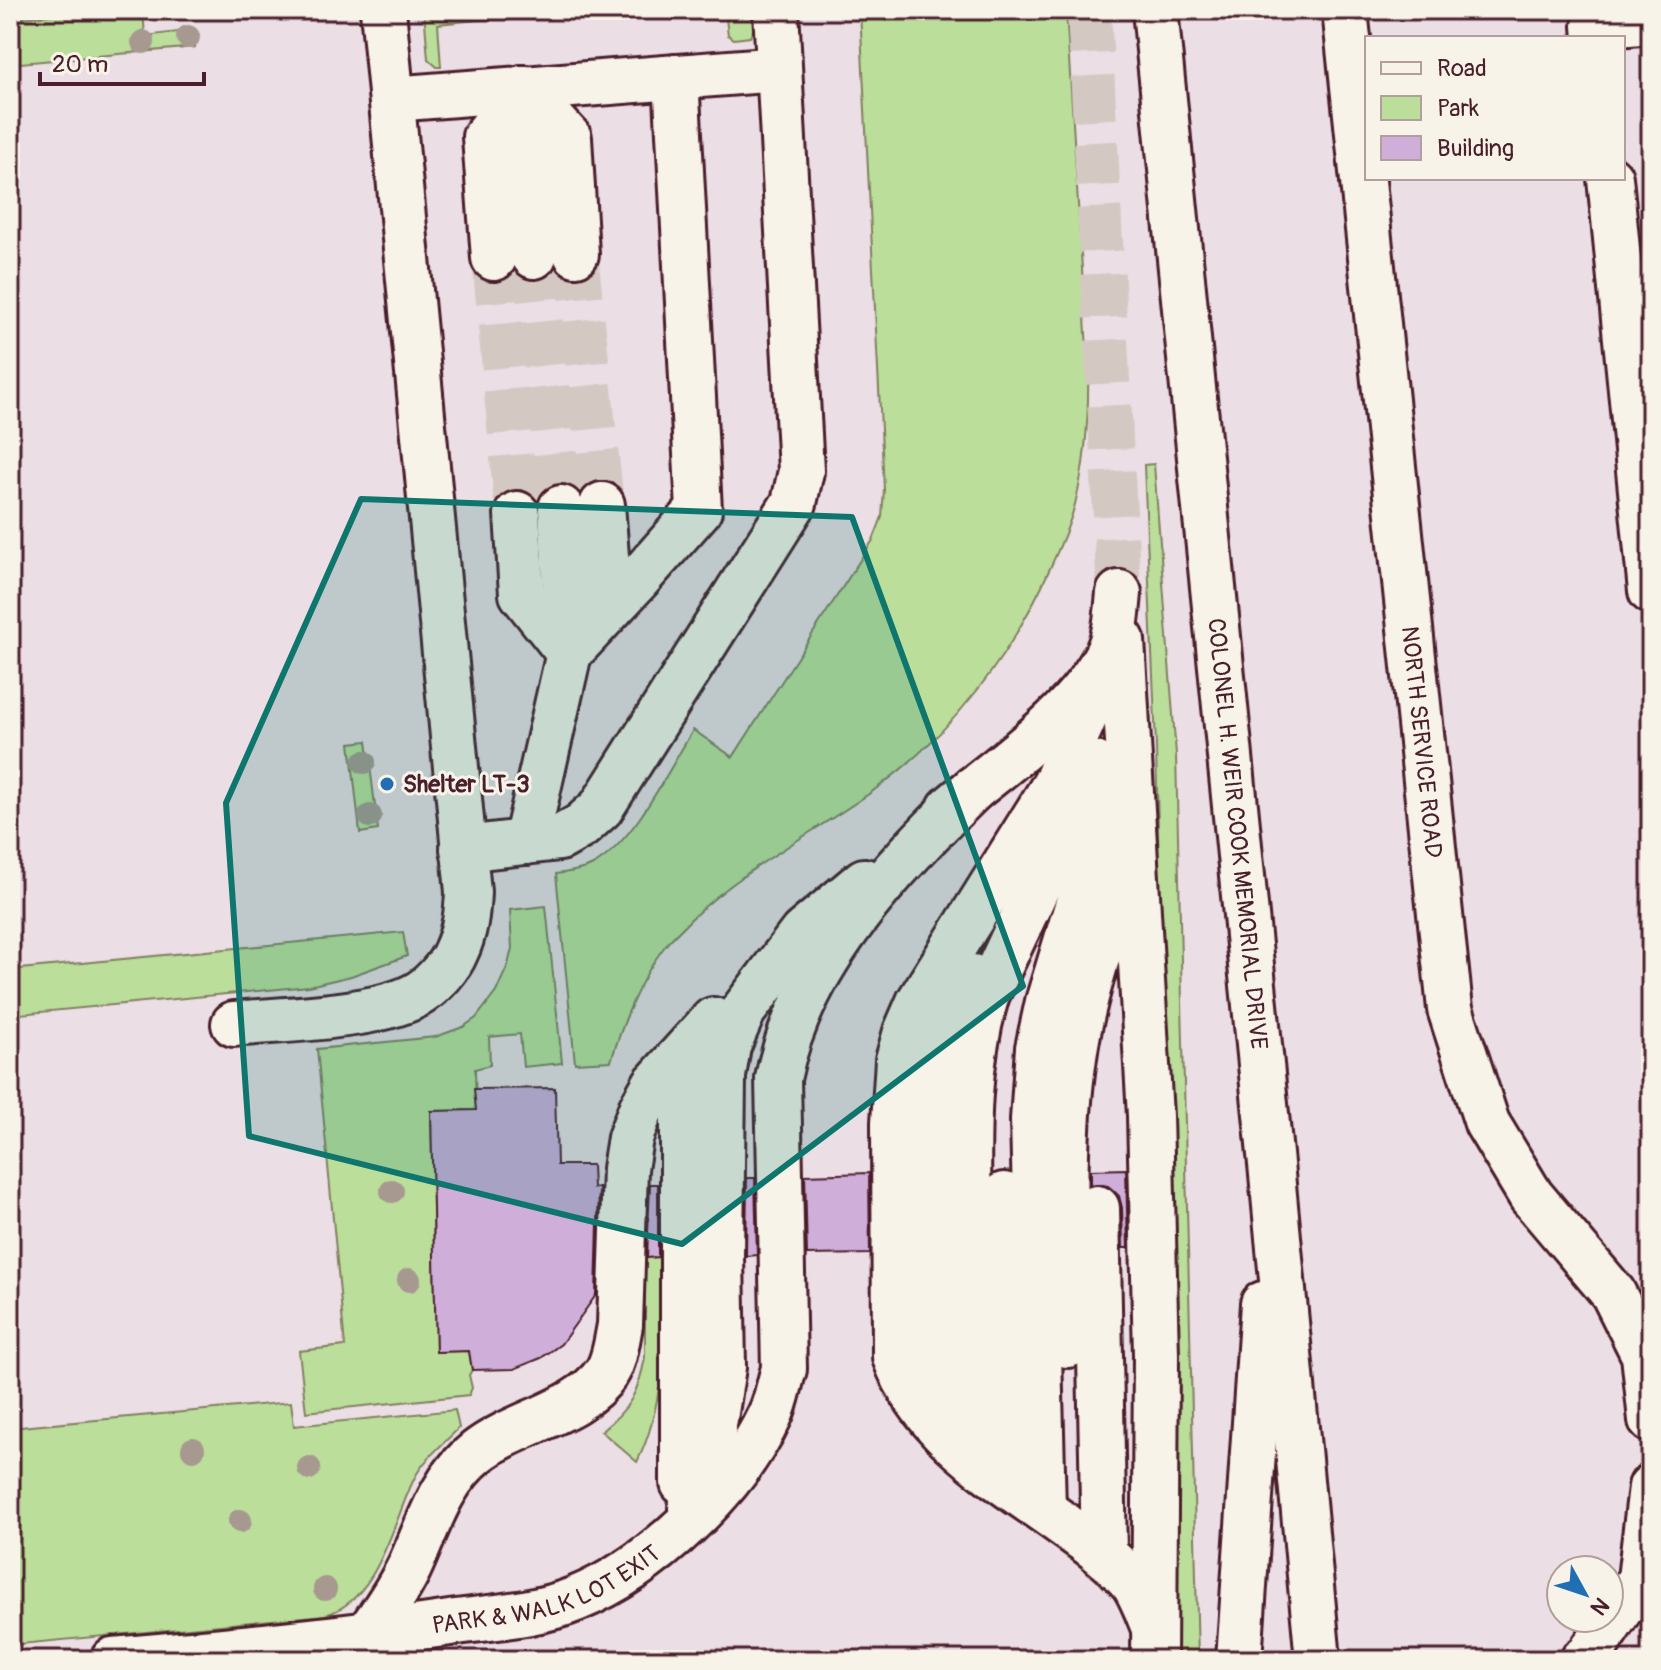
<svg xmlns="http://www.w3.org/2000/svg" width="1661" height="1670" font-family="Pangolin,sans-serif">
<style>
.built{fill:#ebdee4;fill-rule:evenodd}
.green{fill:#bbdf9a;stroke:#827f62;stroke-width:2}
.building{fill:#cfaeda;stroke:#4a1f2b;stroke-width:2}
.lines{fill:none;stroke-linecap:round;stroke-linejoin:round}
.minor-tunnel{stroke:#d4c9c2;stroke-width:44;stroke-dasharray:44 22;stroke-linecap:butt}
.minor-casing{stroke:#4a1f2b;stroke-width:50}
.minor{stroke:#f7f3e8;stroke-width:44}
.tree{fill:#a7998f}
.marked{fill:#0f766e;fill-opacity:0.2;stroke:#0f766e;stroke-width:6;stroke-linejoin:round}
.poi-dot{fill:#1f6fb2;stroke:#f7f3e8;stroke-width:3}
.labels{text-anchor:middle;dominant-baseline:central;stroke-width:6;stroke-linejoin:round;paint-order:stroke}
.street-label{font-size:24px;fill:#4a1f2b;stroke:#f7f3e8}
.poi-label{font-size:24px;font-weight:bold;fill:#4a1f2b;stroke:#f7f3e8;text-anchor:start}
</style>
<rect width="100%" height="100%" fill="#f7f3e8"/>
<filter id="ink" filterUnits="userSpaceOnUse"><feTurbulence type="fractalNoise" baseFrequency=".0125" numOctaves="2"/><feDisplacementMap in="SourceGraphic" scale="16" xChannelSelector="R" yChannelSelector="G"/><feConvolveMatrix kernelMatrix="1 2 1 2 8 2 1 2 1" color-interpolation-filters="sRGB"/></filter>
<g filter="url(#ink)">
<path class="built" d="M 10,10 L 1651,10 L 1651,1660 L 10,1660 ZM 1367,38 L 1623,38 L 1623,178 L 1367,178 ZM 1561,1570 L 1609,1570 L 1609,1618 L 1561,1618 Z"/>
<path class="green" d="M 100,10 L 143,10 L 145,36 L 194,30 L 195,47 L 10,64 L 10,19 Z
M 424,10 L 575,10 L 438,24 L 441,67 L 437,67 L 428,59 Z
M 725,10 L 754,10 L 755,26 L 750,37 L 734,39 L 728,35 Z
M 860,10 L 1066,10 L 1088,366 C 1089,412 1087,458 1075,504 C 1070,525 1060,546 1051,566 C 1012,655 952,734 873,791 C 812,834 744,868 690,920 C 682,929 672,937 665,946 C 639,980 624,1020 611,1061 L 575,1063 L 556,874 C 568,872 582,871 593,865 C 634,842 668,771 693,730 L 733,757 L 873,540 L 882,517 L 884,489 Z
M 1154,464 L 1176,755 L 1198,1660 L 1177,1660 L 1156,745 L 1144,465 Z
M 367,741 L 378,830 L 360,833 L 350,743 Z
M 546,906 L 562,1063 L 523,1067 L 520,1034 L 489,1037 L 490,1065 L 475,1069 L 476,1110 L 431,1112 L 436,1352 L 469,1351 L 472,1370 L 469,1375 L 472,1388 L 469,1395 L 306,1412 L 299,1351 L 345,1346 L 317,1049 L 435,1037 L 463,1027 L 476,1018 L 496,992 L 508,965 L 512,948 L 510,910 Z
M 403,932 L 407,956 L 351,976 L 309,986 L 10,1015 L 10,970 Z
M 660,1257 C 662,1327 669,1398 637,1462 L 601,1431 C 629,1410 639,1392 645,1357 L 645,1258 Z
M 291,1402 L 294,1426 L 455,1410 L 459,1428 C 444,1443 424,1459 414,1479 C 393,1522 378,1601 325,1615 L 10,1645 L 10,1428 Z"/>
<path class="building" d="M 555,1088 L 557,1165 L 592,1165 L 593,1188 L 599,1187 L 596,1295 L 561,1344 L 541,1358 L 514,1369 L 472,1370 L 469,1351 L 436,1352 L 431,1111 L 476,1110 L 474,1089 Z
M 1126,1169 L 1128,1248 L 1123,1248 L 1122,1208 L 1119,1196 L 1108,1186 L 1091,1185 L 1091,1170 Z
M 869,1173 L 870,1254 L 807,1255 L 805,1175 Z
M 747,1178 L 755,1178 L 757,1255 L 746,1256 Z
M 650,1184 L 658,1184 L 658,1257 L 647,1258 Z"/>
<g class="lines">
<path class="minor-tunnel" d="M 1089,10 L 1119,593
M 576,254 L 602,505
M 534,256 L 561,508
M 494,258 L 517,514"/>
<g class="minor-casing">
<g id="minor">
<path id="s1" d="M 1155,10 L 1272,1174 L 1318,1660"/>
<path id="s2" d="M 1345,10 L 1450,1009 L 1487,1123 L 1531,1196 L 1613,1293 L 1644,1355 L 1651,1420"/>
<path d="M 1596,38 L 1595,26 L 1651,21"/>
<path d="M 523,88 L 569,138 L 576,254"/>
<path d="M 523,88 L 534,256"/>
<path d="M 392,99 L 779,69"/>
<path d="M 1610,178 L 1651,591"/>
<path d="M 494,258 L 485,137 L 523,88"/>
<path d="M 517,514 L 522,594 L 569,653"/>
<path d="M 585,623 L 608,582 L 602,505"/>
<path d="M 1122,640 L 1150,1116 L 1156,1355 L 1154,1660"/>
<path d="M 1109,651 L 1093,698 L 1055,784 L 919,1002 L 906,1032 L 898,1060 L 894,1123 L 895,1357 C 925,1438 1001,1479 1067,1527 C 1091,1544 1114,1561 1133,1583 C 1142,1596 1148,1614 1154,1628"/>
<path d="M 569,653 L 639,578 L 699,510 L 676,77"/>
<path d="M 950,808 C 1002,764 1076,715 1107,654 C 1116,636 1117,613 1119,593"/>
<path d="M 526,842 L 569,653 L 561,508"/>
<path d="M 463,849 L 560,838 L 581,826 L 601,808 L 794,503 L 801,471 L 776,10"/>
<path d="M 234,1024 C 283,1019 380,1018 420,993 C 434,984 450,966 456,951 C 465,932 467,913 468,892 L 383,10"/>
<path d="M 1004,1195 L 1009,1484"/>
<path d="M 1097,1208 L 1104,1553"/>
<path d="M 1068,1345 C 1067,1250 1060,1152 1074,1057 C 1083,990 1109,927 1124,861"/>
<path d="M 943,1422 C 921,1354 930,1279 930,1209 C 930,1160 925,1102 937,1055 C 944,1028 957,1001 973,977"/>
<path d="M 979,1463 C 967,1393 969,1320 969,1249 C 969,1164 962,1077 987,994 L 1095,764"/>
<path d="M 683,1483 L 683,1075 L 686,1059 L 695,1043"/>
<path d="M 691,1508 L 710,1451 L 723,1367 L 721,1256 L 723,1076 L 728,1046 L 743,1011 L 802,933 L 864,881"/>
<path d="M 1043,1509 L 1033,1120 L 1038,1048 L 1048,1002 L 1119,768"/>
<path d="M 366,1636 C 382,1614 397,1592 409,1568 C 428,1527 440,1481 477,1452 C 515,1422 580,1413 607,1372 C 615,1359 617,1340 620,1325 L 625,1169 L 630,1138 L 641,1109 L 655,1084 L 713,1020"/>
<path id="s3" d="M 113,1660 C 226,1650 338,1640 450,1623 C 491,1617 537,1615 576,1599 C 650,1569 736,1488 770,1415 C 777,1401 779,1384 784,1369 L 778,1079 C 800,963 892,869 973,789"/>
<path d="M 1239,1660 L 1263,1304"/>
<path d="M 1583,1660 L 1588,1657 L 1640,1579 L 1651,1487"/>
</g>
</g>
<use href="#minor" class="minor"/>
</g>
<g class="tree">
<circle cx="188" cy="37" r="12"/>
<circle cx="143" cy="42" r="12"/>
<circle cx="364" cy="762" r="12"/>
<circle cx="370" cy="816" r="12"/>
<circle cx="392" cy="1191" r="12"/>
<circle cx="409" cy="1280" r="12"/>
<circle cx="193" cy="1449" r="12"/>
<circle cx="309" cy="1468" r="12"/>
<circle cx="240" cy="1521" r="12"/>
<circle cx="325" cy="1589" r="12"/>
</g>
</g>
<path class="marked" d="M 361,499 L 852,517 L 1023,986 L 682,1244 L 249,1136 L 226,803 Z"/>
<circle class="poi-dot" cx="387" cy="784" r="8"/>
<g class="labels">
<g class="street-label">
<text stroke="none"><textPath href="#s2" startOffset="736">NORTH SERVICE ROAD</textPath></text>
<text stroke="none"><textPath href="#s1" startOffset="828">COLONEL H. WEIR COOK MEMORIAL DRIVE</textPath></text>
<text stroke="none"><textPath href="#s3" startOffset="442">PARK &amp; WALK LOT EXIT</textPath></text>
</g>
<g class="poi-label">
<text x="403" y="784">Shelter LT-3</text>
</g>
</g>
<rect width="1661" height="1670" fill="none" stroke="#f7f3e8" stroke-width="40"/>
<rect x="20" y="20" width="1621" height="1630" fill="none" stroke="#4a1f2b" stroke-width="3" filter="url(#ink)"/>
<rect x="1365" y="36" width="260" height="144" fill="#f7f3e8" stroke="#b29e9c" stroke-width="2"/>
<rect x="1381" y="62" width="40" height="12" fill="#f7f3e8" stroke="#b29e9c" stroke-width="2"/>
<text x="1437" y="76" font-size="24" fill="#4a1f2b">Road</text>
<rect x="1381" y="96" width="40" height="24" fill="#bbdf9a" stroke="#b29e9c" stroke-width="2"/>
<text x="1437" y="116" font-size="24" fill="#4a1f2b">Park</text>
<rect x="1381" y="136" width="40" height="24" fill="#cfaeda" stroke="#b29e9c" stroke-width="2"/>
<text x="1437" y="156" font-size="24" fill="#4a1f2b">Building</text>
<g transform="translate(1585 1594) rotate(130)"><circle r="38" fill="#f7f3e8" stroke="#b29e9c" stroke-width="2"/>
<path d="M0-6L14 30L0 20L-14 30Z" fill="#1f6fb2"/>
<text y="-12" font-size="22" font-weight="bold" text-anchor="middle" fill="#4a1f2b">N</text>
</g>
<path d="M40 72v12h164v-12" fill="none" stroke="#4a1f2b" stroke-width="4"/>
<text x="52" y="72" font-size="24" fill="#4a1f2b" stroke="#f7f3e8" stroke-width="6" paint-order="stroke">20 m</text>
</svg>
